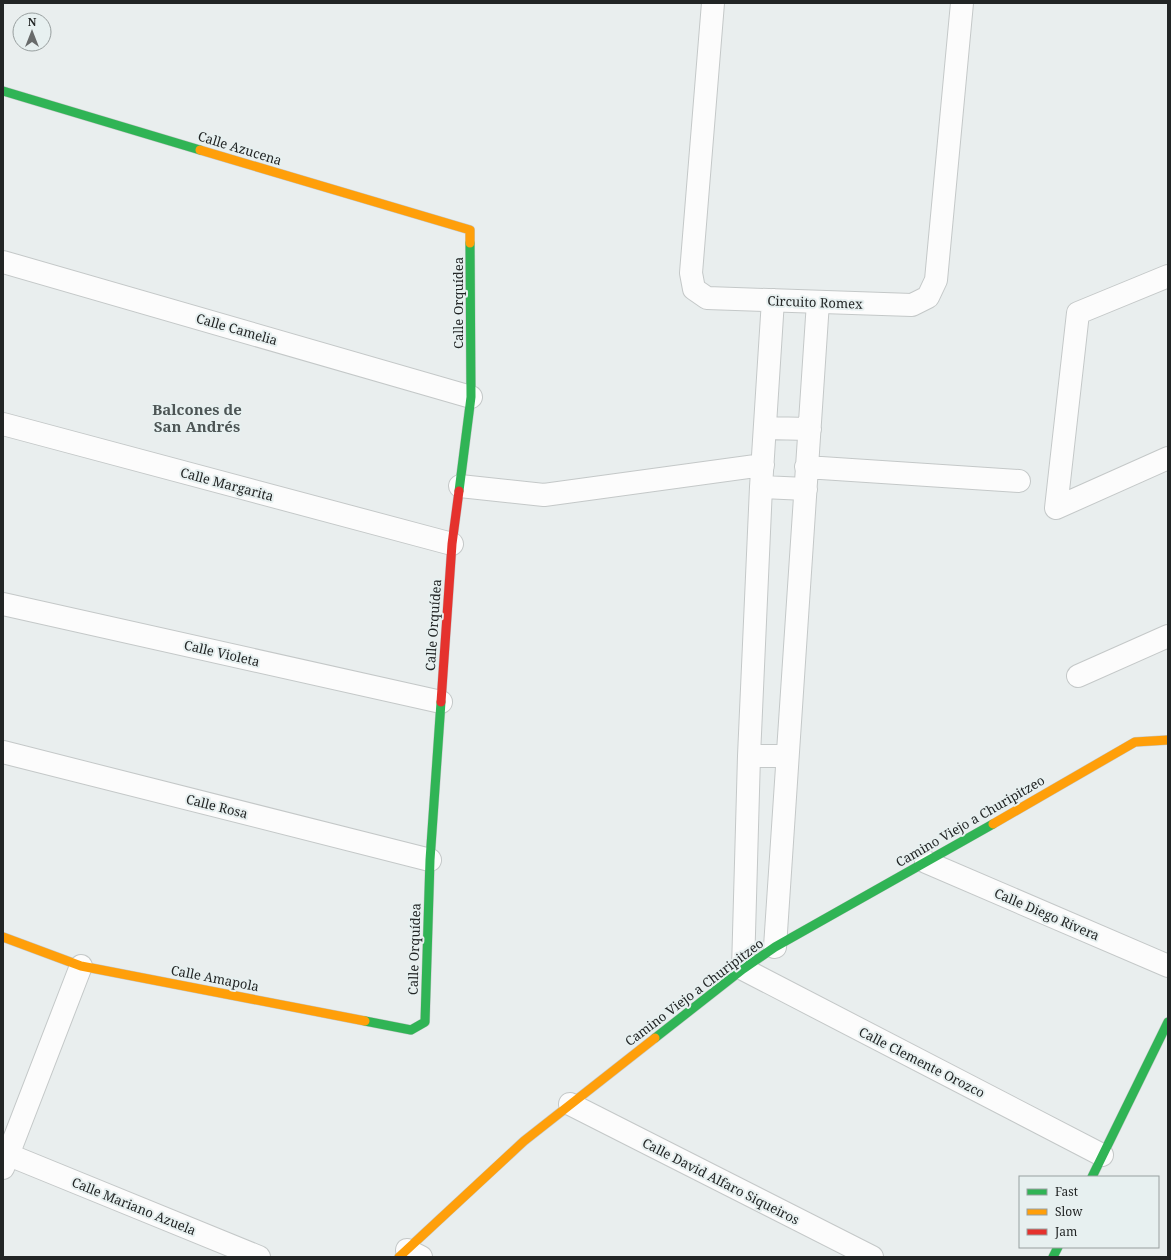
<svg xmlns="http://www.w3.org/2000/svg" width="1171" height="1260" font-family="'Noto Serif',serif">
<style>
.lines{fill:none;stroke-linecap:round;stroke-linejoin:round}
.street-casing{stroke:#c4c8c8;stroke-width:24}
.fast-casing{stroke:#c4c8c8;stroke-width:10}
.slow-casing{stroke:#c4c8c8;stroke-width:10}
.jam-casing{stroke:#c4c8c8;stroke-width:10}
.street{stroke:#fcfcfc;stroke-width:22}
.fast{stroke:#30b455;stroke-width:9}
.slow{stroke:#ff9f0a;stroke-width:9}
.jam{stroke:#e5322d;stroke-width:9}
.labels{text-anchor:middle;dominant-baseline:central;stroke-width:4;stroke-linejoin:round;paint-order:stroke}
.street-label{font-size:13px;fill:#222525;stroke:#e7f0f0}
.quarter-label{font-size:15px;font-weight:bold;fill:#4d5555;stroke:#e7f0f0}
</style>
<rect width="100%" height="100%" fill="#e9eeee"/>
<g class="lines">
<g class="street-casing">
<path id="street" d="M 713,3 L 691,273 L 694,289 L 707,298 L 912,305 L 928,297 L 936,280 L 962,3
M 3,262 L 471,397
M 773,300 L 761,487 L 749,756 L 743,969 L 1102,1155
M 3,424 L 452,544
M 765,428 L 810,429
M 806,467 L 1019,481
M 460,486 L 544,495 L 763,465
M 761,487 L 806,489
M 1056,508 L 1078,313 L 1168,276
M 1056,508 L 1168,458
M 3,604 L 441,702
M 1078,676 L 1168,636
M 3,752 L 430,860
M 749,756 L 787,756
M 926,862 L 1168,966
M 775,947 L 818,302
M 570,1104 L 872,1257
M 9,1155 L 259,1257
M 3,1168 L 81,966
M 407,1250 L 421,1257"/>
</g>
<g class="fast-casing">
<path id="fast" d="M 3,91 L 200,150
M 459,491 L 471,397 L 470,243
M 365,1021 L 411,1030 L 425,1022 L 430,860 L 441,702
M 655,1038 L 743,969 L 775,947 L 993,824
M 1092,1177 L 1168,1022
M 1053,1257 L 1058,1247"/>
</g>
<g class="slow-casing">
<path id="slow" d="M 200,150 L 470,230 L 470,243
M 993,824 L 1135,742 L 1168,740
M 3,937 L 81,966 L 365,1021
M 399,1257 L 524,1141 L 655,1038"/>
</g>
<g class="jam-casing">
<path id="jam" d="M 441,702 L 452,544 L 459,491"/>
</g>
<use href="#street" class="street"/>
<use href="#fast" class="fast"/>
<use href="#slow" class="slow"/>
<use href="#jam" class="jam"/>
</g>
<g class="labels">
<g class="street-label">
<text transform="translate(240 148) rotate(17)">Calle Azucena</text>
<text transform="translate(815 302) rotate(2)">Circuito Romex</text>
<text transform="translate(458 303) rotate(-90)">Calle Orquídea</text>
<text transform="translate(237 329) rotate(16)">Calle Camelia</text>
<text transform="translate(227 484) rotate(15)">Calle Margarita</text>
<text transform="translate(433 625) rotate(-86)">Calle Orquídea</text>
<text transform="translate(222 653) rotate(13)">Calle Violeta</text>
<text transform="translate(217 806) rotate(14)">Calle Rosa</text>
<text transform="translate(970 821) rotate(-30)">Camino Viejo a Churipitzeo</text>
<text transform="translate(1047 914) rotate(23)">Calle Diego Rivera</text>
<text transform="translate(414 949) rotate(-88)">Calle Orquídea</text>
<text transform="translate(215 978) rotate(11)">Calle Amapola</text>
<text transform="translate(694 992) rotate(-37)">Camino Viejo a Churipitzeo</text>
<text transform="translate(922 1062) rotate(27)">Calle Clemente Orozco</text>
<text transform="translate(721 1181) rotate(27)">Calle David Alfaro Siqueiros</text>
<text transform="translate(134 1206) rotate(22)">Calle Mariano Azuela</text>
</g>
<g class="quarter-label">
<text x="197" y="409">Balcones de<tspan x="197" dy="17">San Andrés</tspan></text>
</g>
</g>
<rect width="1171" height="1260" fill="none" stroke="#222525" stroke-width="8"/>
<rect x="1019" y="1176" width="140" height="72" fill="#e7f0f0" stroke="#989f9f"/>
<rect x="1027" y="1189" width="20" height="6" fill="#30b455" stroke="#989f9f"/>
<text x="1055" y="1196" font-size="12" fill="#222525">Fast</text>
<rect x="1027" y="1209" width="20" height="6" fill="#ff9f0a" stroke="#989f9f"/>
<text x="1055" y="1216" font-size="12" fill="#222525">Slow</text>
<rect x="1027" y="1229" width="20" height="6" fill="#e5322d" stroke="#989f9f"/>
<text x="1055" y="1236" font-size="12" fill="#222525">Jam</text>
<g transform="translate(32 32)"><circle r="19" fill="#e7f0f0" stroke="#989f9f"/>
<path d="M0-3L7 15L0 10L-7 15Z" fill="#686b6b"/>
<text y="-6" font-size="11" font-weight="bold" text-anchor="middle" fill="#222525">N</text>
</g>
</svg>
